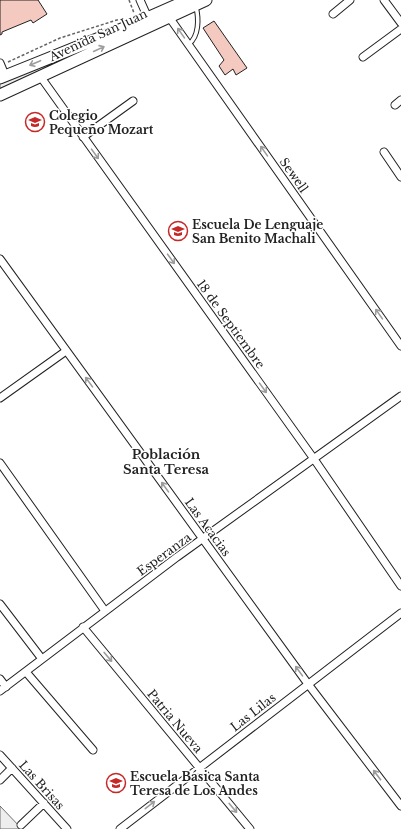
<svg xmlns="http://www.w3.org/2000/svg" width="401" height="829" font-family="'Libre Baskerville',serif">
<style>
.green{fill:#eee;stroke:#6f6f6f}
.building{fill:#f3c9c0;stroke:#222}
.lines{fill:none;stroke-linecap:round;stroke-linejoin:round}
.service-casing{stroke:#222;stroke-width:5.5}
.minor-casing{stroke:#222;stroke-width:9}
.primary-casing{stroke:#222;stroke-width:13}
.path{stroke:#646464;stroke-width:1.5;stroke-dasharray:3 2;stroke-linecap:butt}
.service{stroke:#fff;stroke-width:3.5}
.minor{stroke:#fff;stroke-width:7}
.primary{stroke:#fff;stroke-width:11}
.oneway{stroke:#9c9c9c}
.labels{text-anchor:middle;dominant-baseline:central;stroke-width:3;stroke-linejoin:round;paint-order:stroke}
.street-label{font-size:12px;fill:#222;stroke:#fff}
.poi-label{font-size:12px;font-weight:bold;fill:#222;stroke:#fff;text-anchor:start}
.neighbourhood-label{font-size:13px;font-weight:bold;fill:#222;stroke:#fff}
</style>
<rect width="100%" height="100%" fill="#fff"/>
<path class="green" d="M 57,61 L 56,64 L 0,90 L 0,82 Z
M 0,806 L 22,829 L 0,829 Z"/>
<path class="building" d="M 0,0 L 38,0 L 47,14 L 33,23 L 31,20 L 2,32 L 2,34 L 0,35 Z
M 214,21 L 247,68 L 236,75 L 233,69 L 225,75 L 219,66 L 224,60 L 203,28 Z"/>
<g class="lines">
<g class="service-casing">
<path id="service" d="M 189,44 C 199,36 199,19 196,7"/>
</g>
<g class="minor-casing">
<path id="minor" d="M 140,0 L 148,18
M 384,0 L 401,23
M 333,14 L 350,0
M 169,17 L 401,346
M 363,57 L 401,29
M 0,63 L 5,75
M 40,76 L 314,459 L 401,586
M 395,105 L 401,100
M 83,137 L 133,101
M 384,152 L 401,177
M 0,259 L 308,684 L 401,806
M 0,398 L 66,351
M 0,463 L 105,611
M 0,604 L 42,659
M 83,627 L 250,829
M 26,672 L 93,750
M 0,679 L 6,687
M 0,691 L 177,557 L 401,396
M 0,755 L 67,829
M 0,780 L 12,768
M 21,825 L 44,803
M 120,829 L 401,613"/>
</g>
<g class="primary-casing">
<path id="primary" d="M 0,78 L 129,26 L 188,0
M 0,95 L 206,0"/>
</g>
<path class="path" d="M 129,0 L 134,13
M 8,62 L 60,38 L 120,19"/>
<use href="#service" class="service"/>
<use href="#minor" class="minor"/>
<use href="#primary" class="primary"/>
</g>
<defs><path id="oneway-shaft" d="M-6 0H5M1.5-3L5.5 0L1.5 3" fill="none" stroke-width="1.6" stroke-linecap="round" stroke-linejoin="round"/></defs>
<g class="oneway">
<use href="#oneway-shaft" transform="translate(181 33) rotate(-125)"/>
<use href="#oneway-shaft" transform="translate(99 49) rotate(-25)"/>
<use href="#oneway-shaft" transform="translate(35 63) rotate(157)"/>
<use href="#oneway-shaft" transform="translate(264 151) rotate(-125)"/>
<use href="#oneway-shaft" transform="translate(95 154) rotate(54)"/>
<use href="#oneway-shaft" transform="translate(171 259) rotate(54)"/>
<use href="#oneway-shaft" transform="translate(379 314) rotate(-125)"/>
<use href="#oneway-shaft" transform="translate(89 382) rotate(-126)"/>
<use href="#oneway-shaft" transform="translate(263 388) rotate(54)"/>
<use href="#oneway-shaft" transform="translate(165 487) rotate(-126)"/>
<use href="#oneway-shaft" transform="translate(108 657) rotate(50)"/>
<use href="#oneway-shaft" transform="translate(299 671) rotate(-126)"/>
<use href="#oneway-shaft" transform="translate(377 775) rotate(-127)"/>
<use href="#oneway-shaft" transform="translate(150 805) rotate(-38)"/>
<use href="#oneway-shaft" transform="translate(233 808) rotate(50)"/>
</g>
<defs>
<g id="school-ring" transform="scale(1)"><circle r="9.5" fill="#fff" stroke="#c62828" stroke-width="1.5"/><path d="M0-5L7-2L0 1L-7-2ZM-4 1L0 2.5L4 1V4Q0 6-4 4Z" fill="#c62828"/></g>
</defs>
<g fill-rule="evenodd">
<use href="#school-ring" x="35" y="122"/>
<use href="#school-ring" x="178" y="231"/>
<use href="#school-ring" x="116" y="783"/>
</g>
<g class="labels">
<g class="street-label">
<text transform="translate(98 35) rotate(-25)">Avenida San Juan</text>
<text transform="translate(294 175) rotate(55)">Sewell</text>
<text transform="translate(231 324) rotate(54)">18 de Septiembre</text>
<text transform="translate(208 527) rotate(54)">Las Acacias</text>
<text transform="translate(164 554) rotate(-36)">Esperanza</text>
<text transform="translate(253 712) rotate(-38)">Las Lilas</text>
<text transform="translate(175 721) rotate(50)">Patria Nueva</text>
<text transform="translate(42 785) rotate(48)">Las Brisas</text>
</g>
<g class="poi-label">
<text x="49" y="115">Colegio<tspan x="49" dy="14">Pequeño Mozart</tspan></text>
<text x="192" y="224">Escuela De Lenguaje<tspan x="192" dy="14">San Benito Machali</tspan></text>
<text x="130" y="776">Escuela Básica Santa<tspan x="130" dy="14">Teresa de Los Andes</tspan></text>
</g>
<g class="neighbourhood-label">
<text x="166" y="454">Población<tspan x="166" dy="15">Santa Teresa</tspan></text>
</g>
</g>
</svg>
